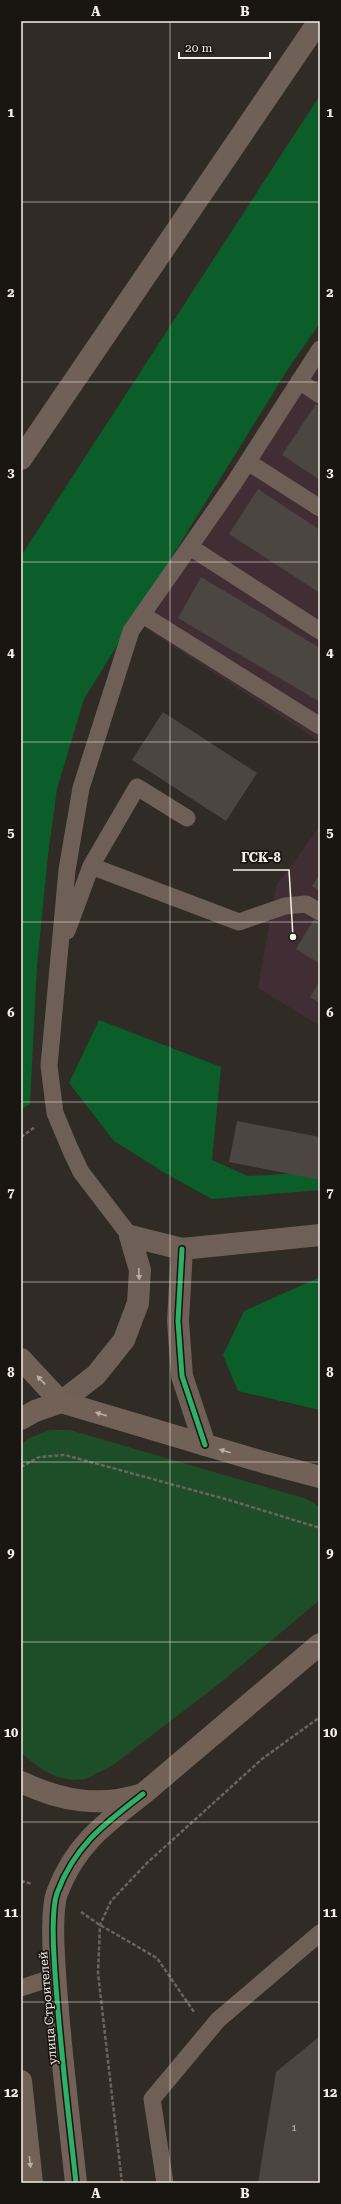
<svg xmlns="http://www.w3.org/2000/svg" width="341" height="2204" font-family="'Roboto Serif',serif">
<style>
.industrial{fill:#402e34}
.green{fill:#1d4e28}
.forest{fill:#0b5e29}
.building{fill:#4b4641}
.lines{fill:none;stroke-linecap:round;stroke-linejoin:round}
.path{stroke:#6d635c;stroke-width:2.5;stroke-dasharray:4 2;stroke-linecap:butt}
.lane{stroke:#6f6057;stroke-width:17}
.street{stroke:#6f6057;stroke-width:22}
.secondary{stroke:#716157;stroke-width:22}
.primary{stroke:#6f6158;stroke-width:22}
.cycleway-casing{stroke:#191510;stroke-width:8}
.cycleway{stroke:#2db169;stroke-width:5}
.oneway{fill:#b9afa6}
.oneway2{fill:#baafa6}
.grid{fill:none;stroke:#f5efe7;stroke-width:1;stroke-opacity:0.55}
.labels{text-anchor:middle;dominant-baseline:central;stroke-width:3.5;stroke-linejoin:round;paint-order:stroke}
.number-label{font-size:10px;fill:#cac5be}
.street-label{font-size:12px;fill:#f5efe7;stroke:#191510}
.leader{fill:none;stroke:#f5efe7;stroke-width:1.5}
.callout-dot{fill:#f5efe7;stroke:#191510;stroke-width:1.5}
.callout-label{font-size:13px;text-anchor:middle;font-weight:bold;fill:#f5efe7;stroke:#191510;stroke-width:3.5;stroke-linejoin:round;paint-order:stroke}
.neatline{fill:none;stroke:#f5efe7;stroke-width:1.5}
.grid-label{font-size:13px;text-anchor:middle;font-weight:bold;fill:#f5efe7}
</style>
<rect width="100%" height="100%" fill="#302b25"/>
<path class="industrial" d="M 320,363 L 320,742 L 145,628 Z
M 320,826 L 320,1026 L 258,988 L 276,886 Z"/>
<path class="green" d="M 50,1430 L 70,1430 L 307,1499 L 320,1507 L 320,1600 L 219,1684 L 113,1765 L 86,1779 L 72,1780 L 57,1777 L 43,1770 L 21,1753 L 21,1445 L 29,1438 Z"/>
<path class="forest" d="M 320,95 L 320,323 L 288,369 L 84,699 L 57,789 L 48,855 L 37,966 L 30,1104 L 21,1109 L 21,556 Z
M 99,1020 L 221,1067 L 212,1160 L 248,1176 L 320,1172 L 320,1190 L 212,1199 L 165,1173 L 114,1141 L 69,1083 Z
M 320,1277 L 320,1410 L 238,1391 L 223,1355 L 244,1311 Z"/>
<path class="building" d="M 316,404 L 320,407 L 320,480 L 282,455 Z
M 258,489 L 320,530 L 320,593 L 229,534 Z
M 201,577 L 320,648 L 320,702 L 178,618 Z
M 163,712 L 257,773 L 226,821 L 132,760 Z
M 320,874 L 320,891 L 312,886 Z
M 314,919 L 320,922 L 320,964 L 296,949 Z
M 320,981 L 320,1003 L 310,997 Z
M 237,1121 L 320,1137 L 320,1180 L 229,1162 Z
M 320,2036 L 320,2183 L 258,2183 L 276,2072 Z"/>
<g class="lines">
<path class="path" d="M 21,1137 L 35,1127
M 21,1467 L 39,1457 L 65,1455 L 229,1500 L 320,1528
M 21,1881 L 32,1884
M 81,1912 L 100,1925 L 157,1958 L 194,2012
M 122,2183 L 98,1973 L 100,1925 L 111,1901 L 147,1863 L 262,1759 L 320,1717"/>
<path class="lane" d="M 299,381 L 320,395
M 248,462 L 320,508
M 190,547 L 320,631
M 143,615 L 320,726
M 91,866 L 239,922 L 285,906 L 306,904 L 320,912
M 67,931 L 91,866 L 137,787 L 187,818
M 130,1236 L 81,1172 L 71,1151 L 55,1113 L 49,1066 L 67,870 L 81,788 L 131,631 L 234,483 L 320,349
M 21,1988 L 54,1977
M 165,2183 L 152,2099 L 218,2020 L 320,1933"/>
<path class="street" d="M 130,1236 L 182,1249 L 320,1235
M 182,1249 L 178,1321 L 182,1376 L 205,1445
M 61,1402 L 96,1375 L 124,1340 L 138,1303 L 140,1270 L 130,1236"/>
<path class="secondary" d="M 21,1359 L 61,1402 L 263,1462 L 320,1477
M 21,1419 L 35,1411 L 61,1402
M 21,1782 C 61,1801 100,1808 143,1794 L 320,1644
M 21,2081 L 32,2183
M 76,2183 C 68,2108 58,2032 54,1956 C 53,1941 52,1907 57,1893 C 75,1845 104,1824 143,1794"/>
<path class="primary" d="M 21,459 L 319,21"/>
<g class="cycleway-casing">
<path id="cycleway" d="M 182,1249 L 178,1321 L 182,1376 L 205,1445
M 76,2183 C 68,2108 58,2032 54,1956 C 53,1941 52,1907 57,1893 C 75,1845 104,1824 143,1794"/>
</g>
<use href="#cycleway" class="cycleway"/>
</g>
<defs><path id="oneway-solid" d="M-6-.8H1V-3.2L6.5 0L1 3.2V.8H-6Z"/></defs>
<use class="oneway" href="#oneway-solid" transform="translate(139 1274) rotate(88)"/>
<g class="oneway2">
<use href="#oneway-solid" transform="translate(41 1380) rotate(-133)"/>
<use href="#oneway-solid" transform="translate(101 1414) rotate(-163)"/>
<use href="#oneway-solid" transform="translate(225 1451) rotate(-164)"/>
<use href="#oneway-solid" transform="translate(30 2162) rotate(84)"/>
</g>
<path class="grid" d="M 170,21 L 170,2183M 21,202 L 320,202M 21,382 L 320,382M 21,562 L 320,562M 21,742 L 320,742M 21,922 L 320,922M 21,1102 L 320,1102M 21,1282 L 320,1282M 21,1462 L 320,1462M 21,1642 L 320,1642M 21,1822 L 320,1822M 21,2002 L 320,2002"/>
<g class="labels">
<g class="number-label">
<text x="294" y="2127">1</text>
</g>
<g class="street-label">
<text transform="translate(48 2008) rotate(-95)">улица Строителей</text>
</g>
</g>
<path class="leader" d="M293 937L289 870H233"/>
<circle class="callout-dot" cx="293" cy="937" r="4"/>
<g class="callout-label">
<text x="261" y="862">ГСК-8</text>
</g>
<rect width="341" height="2204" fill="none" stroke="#191510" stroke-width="44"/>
<path d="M179 52v6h91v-6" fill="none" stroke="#f5efe7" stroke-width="2"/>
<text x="185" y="52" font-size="12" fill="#f5efe7" stroke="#191510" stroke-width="3" paint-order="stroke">20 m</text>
<rect x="22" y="22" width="297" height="2160" class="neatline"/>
<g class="grid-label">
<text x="96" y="16">A</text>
<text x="245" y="16">B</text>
<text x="11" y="117">1</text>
<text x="330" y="117">1</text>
<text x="11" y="297">2</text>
<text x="330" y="297">2</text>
<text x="11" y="477">3</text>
<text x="330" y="477">3</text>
<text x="11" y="657">4</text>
<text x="330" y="657">4</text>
<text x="11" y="837">5</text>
<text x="330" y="837">5</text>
<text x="11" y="1017">6</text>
<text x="330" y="1017">6</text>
<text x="11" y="1197">7</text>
<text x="330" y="1197">7</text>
<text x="11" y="1377">8</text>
<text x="330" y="1377">8</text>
<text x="11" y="1557">9</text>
<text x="330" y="1557">9</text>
<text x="11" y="1737">10</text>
<text x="330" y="1737">10</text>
<text x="11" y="1917">11</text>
<text x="330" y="1917">11</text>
<text x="11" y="2097">12</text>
<text x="330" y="2097">12</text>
<text x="96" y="2198">A</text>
<text x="245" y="2198">B</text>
</g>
</svg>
